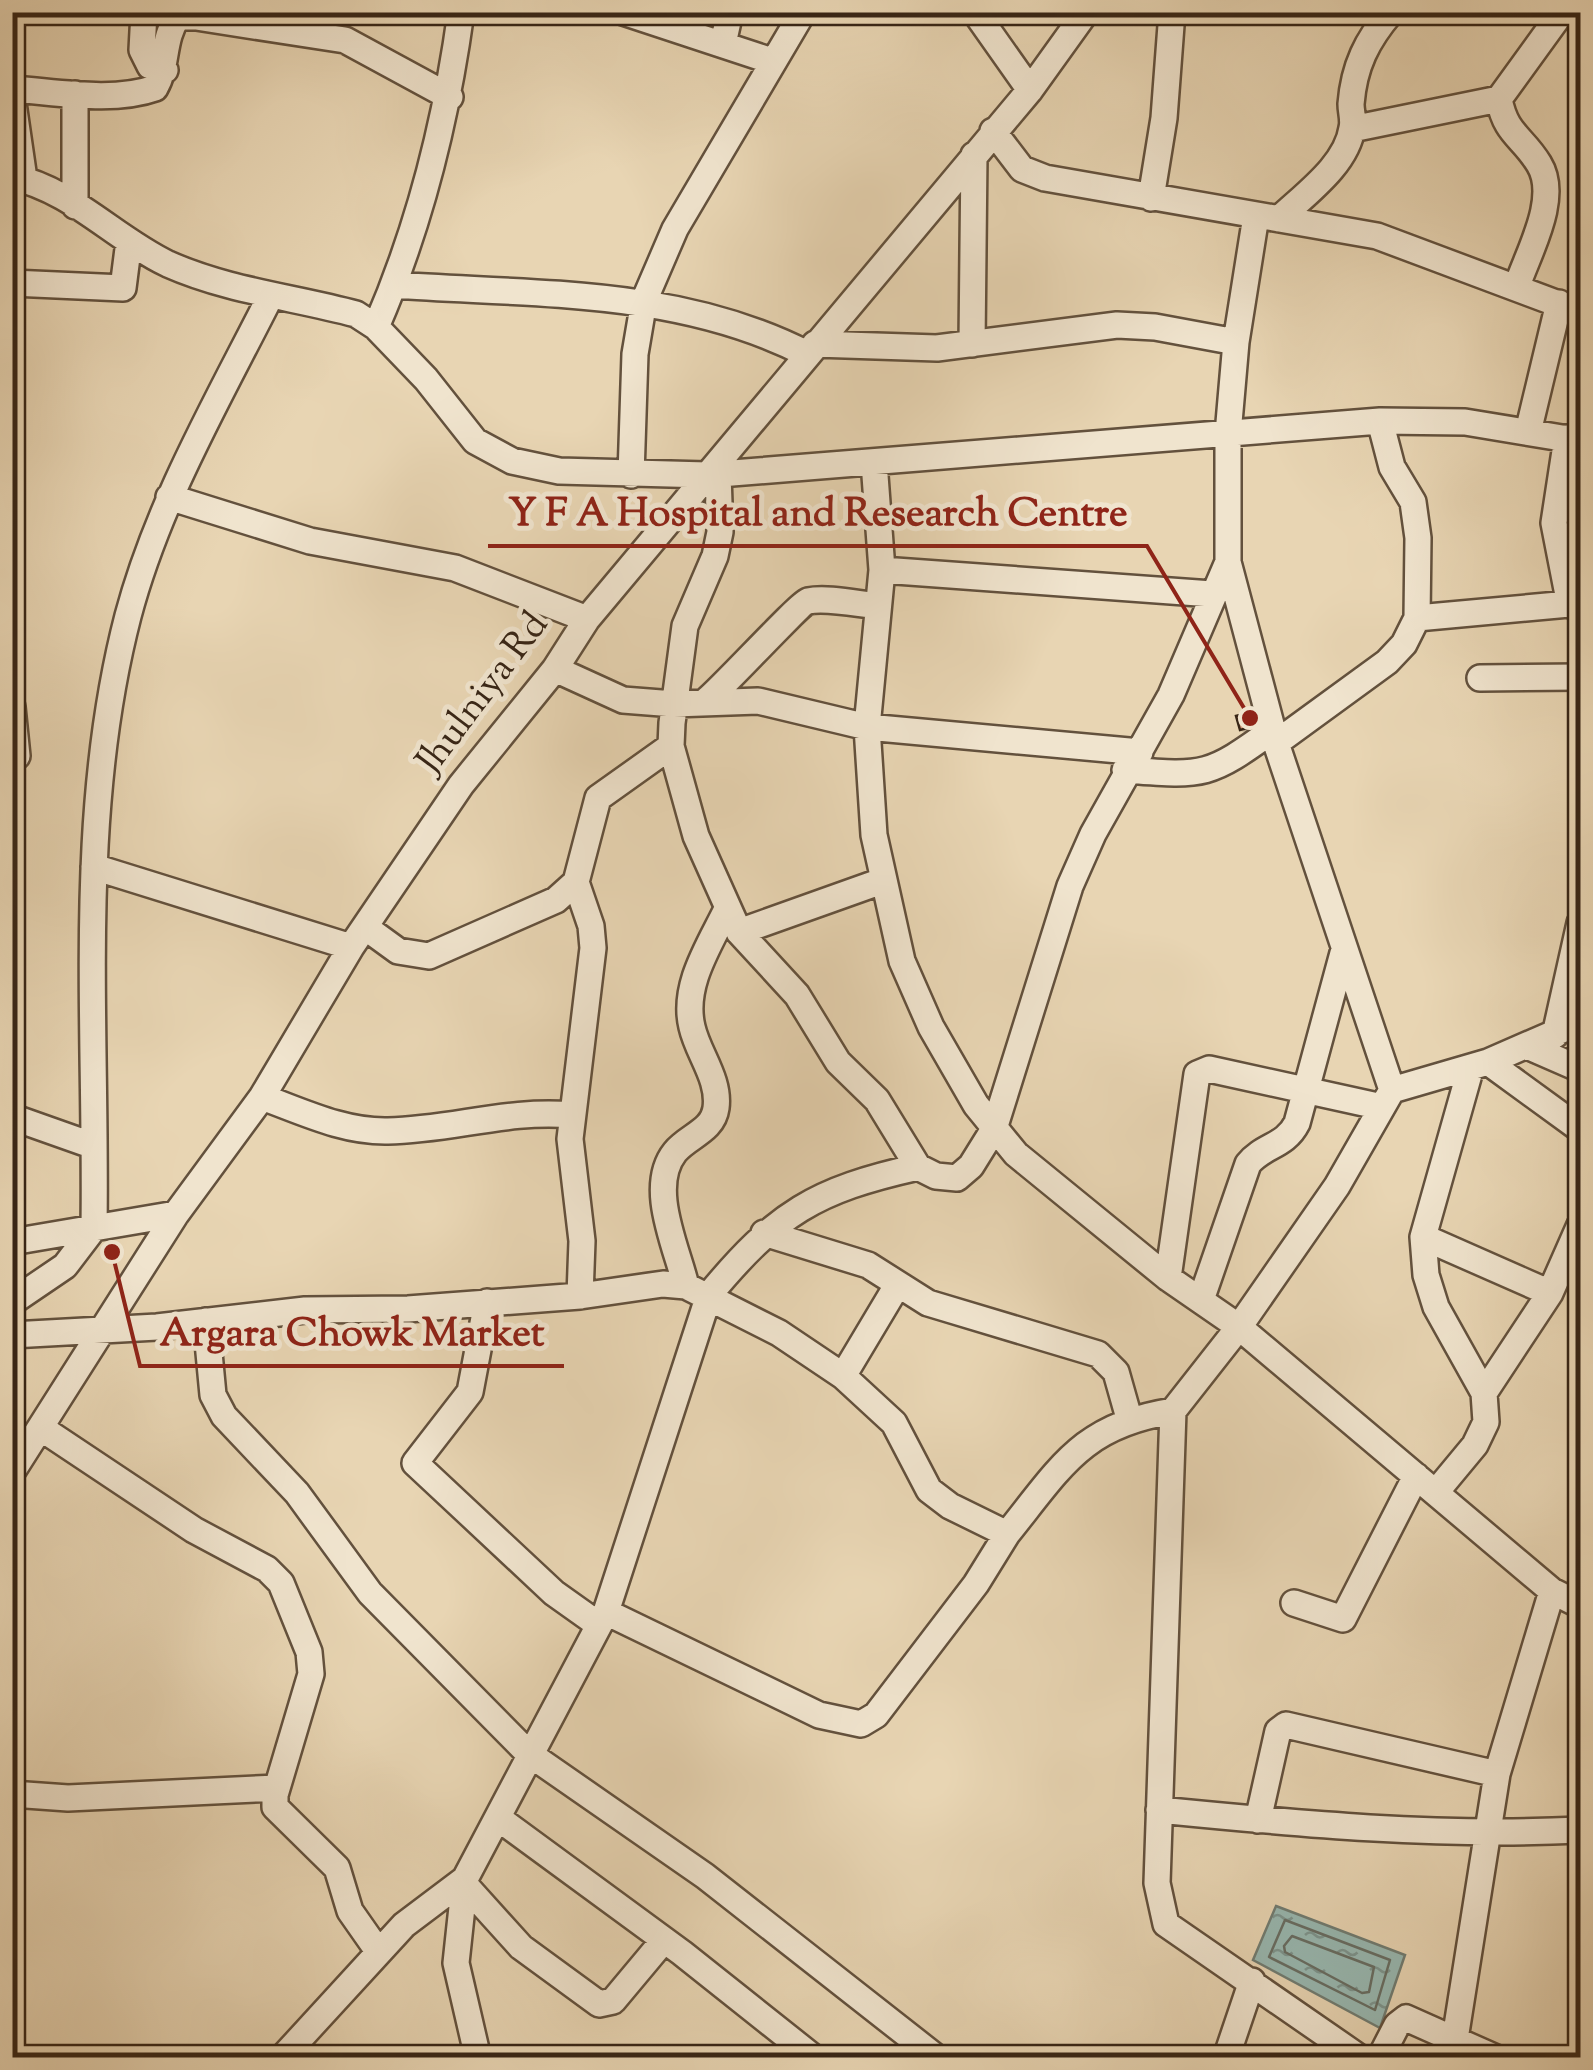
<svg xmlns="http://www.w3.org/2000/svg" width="1593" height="2070" font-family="'Sorts Mill Goudy',serif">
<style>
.water{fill:url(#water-ripples);stroke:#717d73;stroke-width:2.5}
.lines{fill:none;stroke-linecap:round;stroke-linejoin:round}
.shore{stroke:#686e64;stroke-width:2.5}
.building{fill:#d59779;stroke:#372516;stroke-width:2.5;filter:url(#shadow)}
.minor-casing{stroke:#63513d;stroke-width:30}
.minor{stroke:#f0e4ce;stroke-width:25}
.labels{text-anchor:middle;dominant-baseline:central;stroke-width:10;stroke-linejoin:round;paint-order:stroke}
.street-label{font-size:38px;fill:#372516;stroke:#f0e4ce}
.leader{fill:none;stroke:#8f2418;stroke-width:4}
.callout-dot{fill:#8f2418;stroke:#f0e4ce;stroke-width:4}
.callout-label{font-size:40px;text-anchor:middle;font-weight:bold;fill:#8f2418;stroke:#f0e4ce;stroke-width:10;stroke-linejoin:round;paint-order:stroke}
</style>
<defs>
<pattern id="water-ripples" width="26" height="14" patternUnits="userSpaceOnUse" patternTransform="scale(2.5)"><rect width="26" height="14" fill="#98b8b1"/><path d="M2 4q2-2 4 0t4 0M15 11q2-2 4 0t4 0" fill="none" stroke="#7d958f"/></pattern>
<filter id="shadow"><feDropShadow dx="5.5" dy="3" stdDeviation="2.5" flood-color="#0004"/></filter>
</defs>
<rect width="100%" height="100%" fill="#e8d5b3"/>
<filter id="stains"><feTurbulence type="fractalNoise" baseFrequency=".002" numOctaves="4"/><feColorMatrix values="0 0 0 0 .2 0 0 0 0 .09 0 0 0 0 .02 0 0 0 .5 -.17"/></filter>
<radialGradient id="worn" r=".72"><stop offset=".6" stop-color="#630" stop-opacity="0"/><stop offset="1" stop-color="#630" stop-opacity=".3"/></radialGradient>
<path class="water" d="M 1276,1906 L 1405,1955 L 1380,2028 L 1253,1960 Z"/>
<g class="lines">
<path class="shore" d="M 1285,1920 L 1390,1960 L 1375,2010 L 1269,1957 Z
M 1292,1936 L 1374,1967 L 1369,1992 L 1362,1993 L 1285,1952 L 1284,1946 Z"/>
</g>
<path class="building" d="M 1260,710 L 1263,724 L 1240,730 L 1236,716 Z"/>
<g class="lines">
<g class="minor-casing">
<path id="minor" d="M 144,12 L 142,50 L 150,66 L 165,70
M 623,12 L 772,61
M 975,12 L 1030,90
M 723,44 L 730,12
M 12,89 C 57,92 113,103 155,88 C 168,66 162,38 178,17 L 196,17 L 345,40 L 450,97
M 75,94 L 75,206
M 12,96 L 24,179
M 1352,129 L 1499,99
M 993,131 L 1022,169 L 1045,178 L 1377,236 L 1580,312
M 12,177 C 71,189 115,239 168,264 C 229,291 293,297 356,314 L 376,327 L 426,379 L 475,441 L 512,461 L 559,471 L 707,475 L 1380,421 L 1465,422 L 1580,441
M 1151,198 L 1164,118 L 1172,12
M 1256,216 L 1236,342 L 1228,434 L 1228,562 L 1276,743 L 1392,1090
M 1279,219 C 1304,195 1347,165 1352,128 C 1354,120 1351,112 1351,104 C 1354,66 1367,40 1391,12
M 12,283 L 123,288 L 129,241
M 394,285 C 535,295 678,288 807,354
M 1517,286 C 1528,253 1560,198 1539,164 C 1522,136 1506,135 1499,99 L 1562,12
M 376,327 C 420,226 446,122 461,12
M 815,344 L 937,348 L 1117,325 L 1155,327 L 1236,342
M 972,344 L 974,155
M 1528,432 L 1559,303
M 1567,438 L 1554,523 L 1570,605
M 874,462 L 882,570 L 867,727 L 874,835 L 902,961 L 931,1027 L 976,1105 L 1016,1154 L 1168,1278 L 1239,1327 L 1552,1591 L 1580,1605
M 718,474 L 720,532 L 715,556 L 685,626 L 672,723 L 671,746 L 696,836 L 739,932 L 797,995 L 838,1062 L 877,1100 L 918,1167 L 936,1176 L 957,1178 L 971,1166 L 994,1129 L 1070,886 L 1093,834 L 1171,695 L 1228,562
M 631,475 L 635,354 L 644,301 L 675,229 L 803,12
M 169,497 L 310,541 L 455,568 L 587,619
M 882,570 L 1212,594
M 1417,618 L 1580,603
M 555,669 L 623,700 L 674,704 L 758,701 L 867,727 L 1140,752
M 1480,678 L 1580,677
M 707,700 C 724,686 800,603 808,601 C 827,597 858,604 878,606
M 12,707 L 17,756
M 1276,743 L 1387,662 L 1404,644 L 1417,618 L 1418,538 L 1413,502 L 1392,467 L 1380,421
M 1125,770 C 1205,776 1208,777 1273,730
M 94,867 L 351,947
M 576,882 L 591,926 L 593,948 L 570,1139 L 582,1241 L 580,1296
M 365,927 L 398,951 L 429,956 L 556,900 L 576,882 L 598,798 L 671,746
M 739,932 L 882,881
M 1555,1035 L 1580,923
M 1527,1046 L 1580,1069
M 1488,1062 L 1580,1129
M 262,1097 C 303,1112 344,1132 388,1131 C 451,1130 509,1109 572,1115
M 12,1117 L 94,1146
M 918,1167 C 815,1190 777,1213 709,1295 L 606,1612 L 819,1715 L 861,1724 L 876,1715 L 976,1584 L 1007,1534
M 764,1233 L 868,1265 L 928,1303 L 1098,1354 L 1116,1372 L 1129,1418
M 1423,1237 L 1550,1293
M 12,1242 L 176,1214
M 1168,1278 L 1197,1074 L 1209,1069 L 1382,1107
M 686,1286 C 677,1248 647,1187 675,1152 C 688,1136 713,1131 716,1108 C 720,1079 698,1054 692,1027 C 682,986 709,946 726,911
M 1201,1300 L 1248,1164 C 1263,1145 1285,1147 1297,1123 L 1343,953
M 12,1302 L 65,1266 L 94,1228 C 97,1024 76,816 128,616 C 158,503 218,400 270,297
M 487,1302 L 470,1392 L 415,1463 L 554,1593 L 599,1625
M 206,1321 L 213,1395 L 224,1416 L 297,1493 L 370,1593 L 528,1753 L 705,1876 L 937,2058
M 12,1335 L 157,1327 L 305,1310 L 408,1309 L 580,1296 L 663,1284 L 686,1286 L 779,1333 L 843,1376 L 894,1423 L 929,1490 L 950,1506 L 1007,1534 C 1061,1467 1082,1425 1173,1411
M 843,1376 L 898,1284
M 1484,1393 L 1550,1293 L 1580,1225
M 41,1428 L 194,1530 L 267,1569 L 281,1583 L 309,1652 L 311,1674 L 275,1795 L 275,1807 L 337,1868 L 350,1911 L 378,1951
M 12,1472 L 176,1214 L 262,1097 L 351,947 L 461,785 L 555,669 L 587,619 L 1030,90 L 1086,12
M 1436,1492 L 1475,1445 L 1486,1422 L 1484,1393 L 1436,1307 L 1426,1275 L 1423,1237 L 1471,1067
M 1294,1603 L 1343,1619 L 1416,1476
M 12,1794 L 68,1798 L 277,1788
M 1159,1810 C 1300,1824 1439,1837 1580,1830
M 498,1818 L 682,1953 L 814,2058
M 1258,1820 L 1278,1731 L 1286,1725 L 1497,1774
M 465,1885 L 521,1947 L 599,2004 L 613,2001 L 664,1940
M 1455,2039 L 1497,1774 L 1552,1591
M 282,2058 L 404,1925 L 465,1879
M 478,2058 L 456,1963 L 465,1879 L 606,1612
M 1226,2058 L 1252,1981
M 1360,2058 L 1166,1924 L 1157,1883 L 1173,1411 L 1239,1327 L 1337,1186 L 1392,1090 L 1488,1062 L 1580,1022
M 1380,2058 L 1397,2025 L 1406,2018 L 1496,2058"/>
</g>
<use href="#minor" class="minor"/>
</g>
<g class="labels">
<g class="street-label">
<text transform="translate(484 694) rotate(-53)">Jhulniya Rd</text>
</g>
</g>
<path class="leader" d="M1250 718L1147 546H488M112 1252L140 1366H564"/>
<g class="callout-dot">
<circle cx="1250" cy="718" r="10"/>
<circle cx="112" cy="1252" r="10"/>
</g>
<g class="callout-label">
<text x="818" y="525">Y F A Hospital and Research Centre</text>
<text x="352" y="1345">Argara Chowk Market</text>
</g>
<rect width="1593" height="2070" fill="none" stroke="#e8d5b3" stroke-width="50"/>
<rect x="15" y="15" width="1563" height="2040" fill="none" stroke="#372516" stroke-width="5"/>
<rect x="25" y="25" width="1543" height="2020" fill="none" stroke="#372516" stroke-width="2.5"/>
<rect width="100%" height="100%" filter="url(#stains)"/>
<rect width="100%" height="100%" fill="url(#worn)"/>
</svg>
